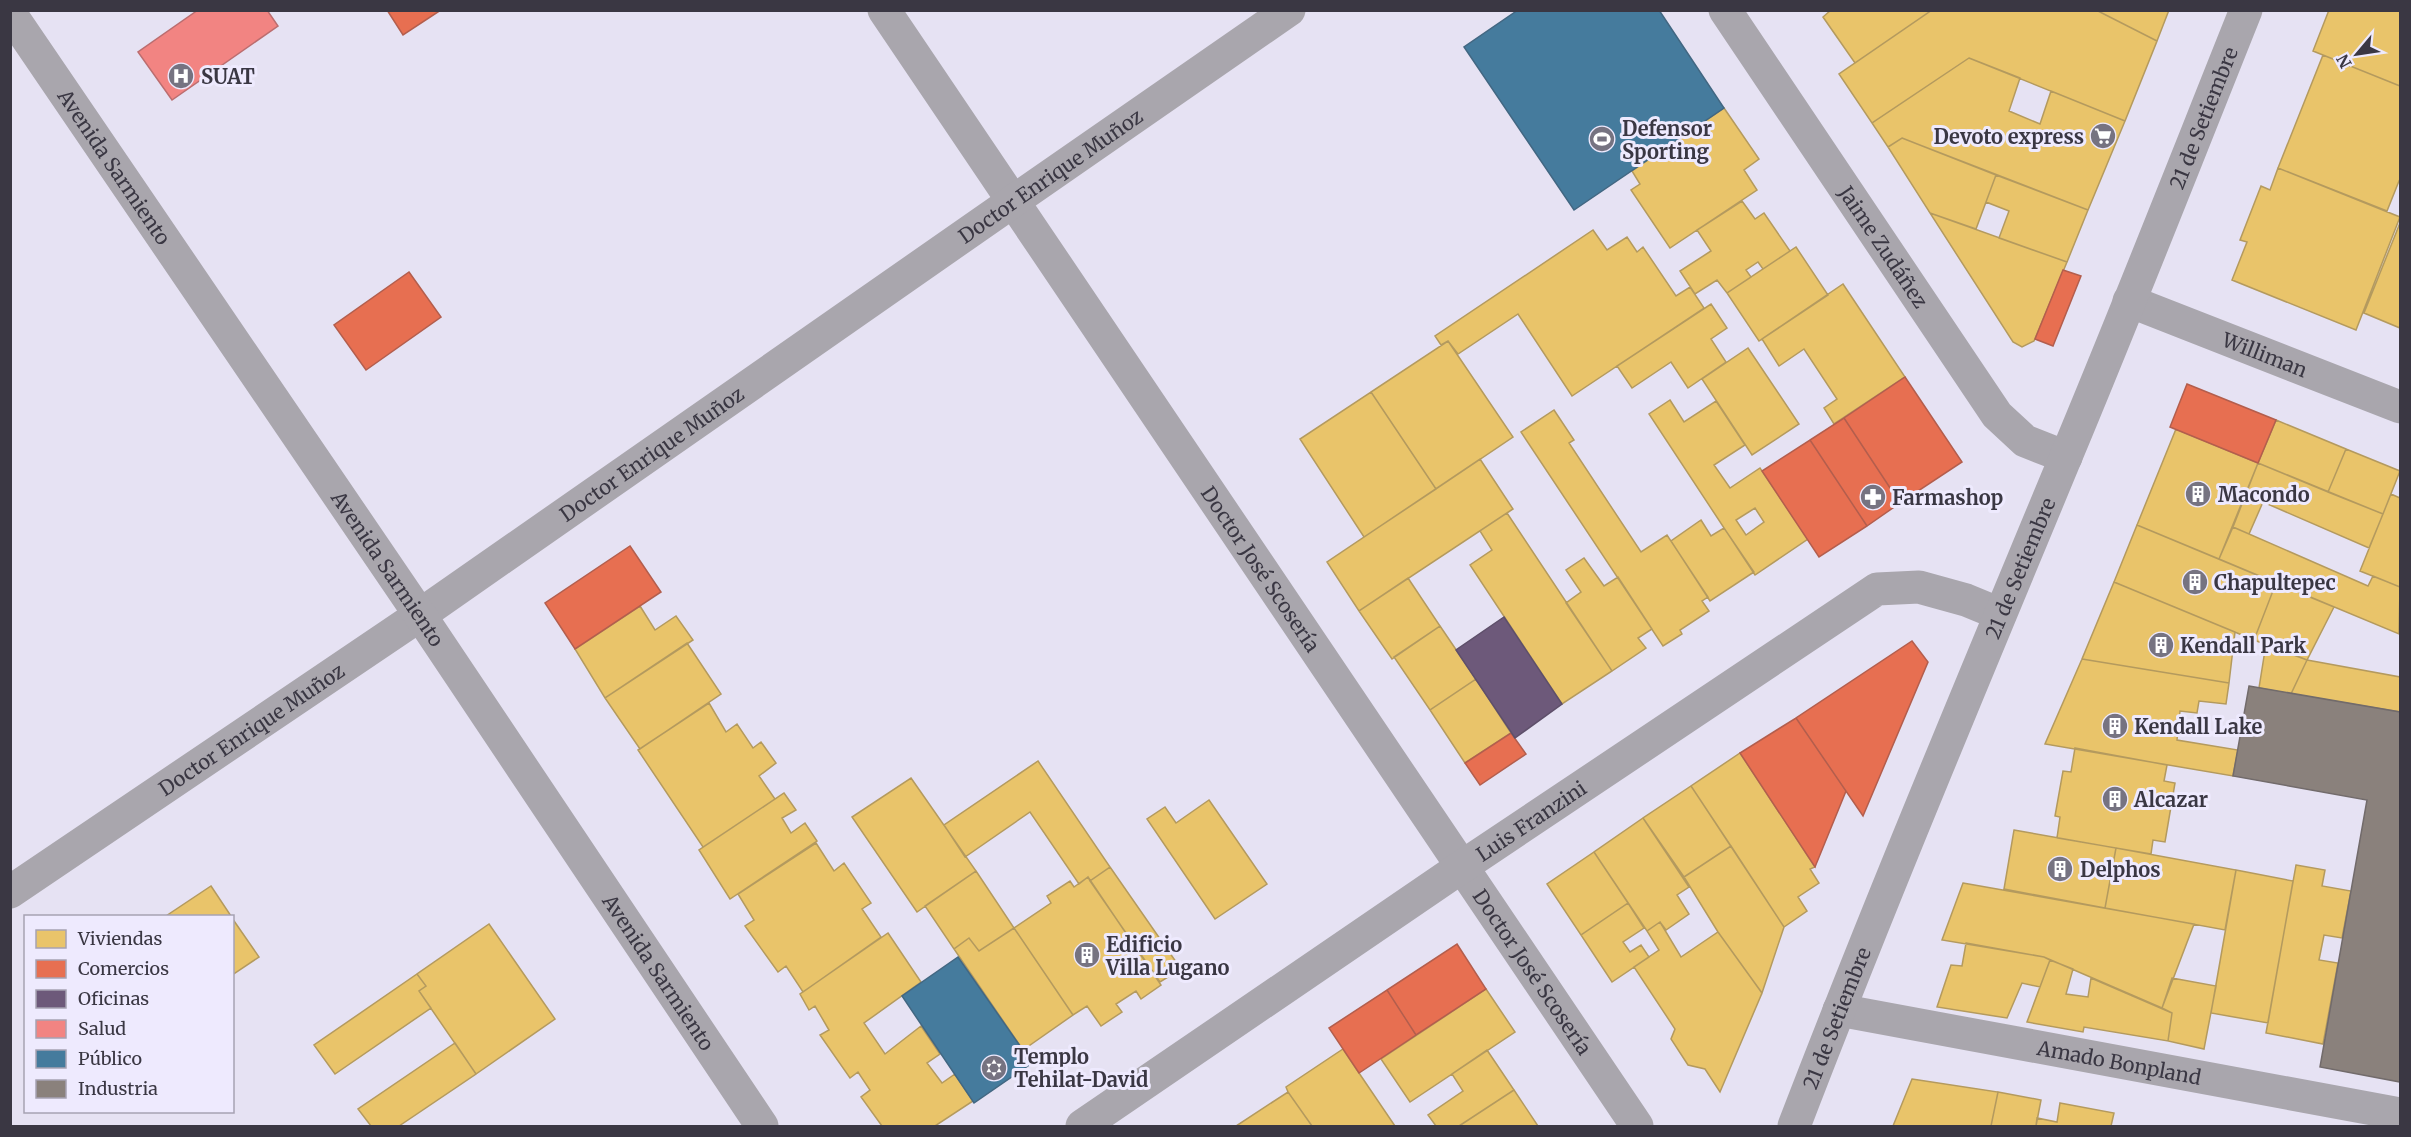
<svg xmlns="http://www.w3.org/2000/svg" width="2411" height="1137" font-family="Merriweather,serif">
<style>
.homes{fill:#e9c46a;stroke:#b49a5e;stroke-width:1.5;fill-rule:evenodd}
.shops{fill:#e76f51;stroke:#b35e4d;stroke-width:1.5}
.offices{fill:#6d597a;stroke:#5e4f6a;stroke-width:1.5}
.health{fill:#f28482;stroke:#bb6d6f;stroke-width:1.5}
.public{fill:#457b9d;stroke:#426782;stroke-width:1.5}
.industry{fill:#8a817c;stroke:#726b6b;stroke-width:1.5}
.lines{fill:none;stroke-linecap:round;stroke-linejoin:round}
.minor{stroke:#a9a6ad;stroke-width:33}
.tertiary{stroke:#a9a6ad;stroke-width:33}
.labels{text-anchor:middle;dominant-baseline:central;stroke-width:6;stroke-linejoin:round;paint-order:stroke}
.poi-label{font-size:20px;font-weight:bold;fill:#3a3743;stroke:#eeeafe;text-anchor:start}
.street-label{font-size:20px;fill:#3a3743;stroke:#eeeafe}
</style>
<rect width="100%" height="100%" fill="#e6e2f3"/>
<path class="homes" d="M 1831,10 L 1932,10 L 1855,63 L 1823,17 Z
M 1932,10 L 2096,10 L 2157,41 L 2125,121 L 1969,58 L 1872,123 L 1839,74 Z
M 2096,10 L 2169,10 L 2157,41 Z
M 2329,10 L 2400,10 L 2400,86 L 2313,51 Z
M 2323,55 L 2400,86 L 2400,182 L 2399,181 L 2387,211 L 2278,168 Z
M 1969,58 L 2020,78 L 2009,111 L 2040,124 L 2051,91 L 2125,121 L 2088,210 L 1902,138 L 1888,147 L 1872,123 Z
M 1724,108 L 1759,159 L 1744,170 L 1757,190 L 1670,248 L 1631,190 L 1640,184 L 1632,171 Z
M 1902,138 L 1996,175 L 1976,229 L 1930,213 L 1888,147 Z
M 2278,168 L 2400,217 L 2356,330 L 2232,280 L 2247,242 L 2240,240 L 2261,186 L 2270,190 Z
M 1996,175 L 2088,210 L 2067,262 L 1999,238 L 2009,211 L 1986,202 Z
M 1742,201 L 1755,219 L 1764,213 L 1790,251 L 1763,269 L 1758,262 L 1746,270 L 1751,277 L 1727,293 L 1717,280 L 1695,294 L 1680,271 L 1711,251 L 1697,230 Z
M 1930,213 L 2067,262 L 2034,341 L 2022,347 L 2013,342 Z
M 2400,223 L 2400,328 L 2364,313 Z
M 1593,230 L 1607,250 L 1627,237 L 1637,252 L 1643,247 L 1676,296 L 1690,287 L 1704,308 L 1572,396 L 1518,314 L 1458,354 L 1448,341 L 1441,345 L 1435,336 Z
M 1796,247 L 1828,295 L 1759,341 L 1727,293 Z
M 1843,284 L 1905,377 L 1834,424 L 1824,408 L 1837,399 L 1804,349 L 1779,366 L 1762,339 Z
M 1711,304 L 1727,328 L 1711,339 L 1726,362 L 1688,388 L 1671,362 L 1632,388 L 1617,366 Z
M 1448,341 L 1513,437 L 1436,489 L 1371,392 Z
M 1748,348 L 1799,424 L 1752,455 L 1702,379 Z
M 1371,392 L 1436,489 L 1364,537 L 1300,439 Z
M 1670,400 L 1684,422 L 1716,401 L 1745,445 L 1714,465 L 1730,488 L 1760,468 L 1808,539 L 1755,575 L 1649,414 ZM 1755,508 L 1764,522 L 1746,535 L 1736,520 Z
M 1554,410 L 1574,440 L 1569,443 L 1641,552 L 1667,535 L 1708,597 L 1702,601 L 1709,611 L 1680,630 L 1682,634 L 1663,646 L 1521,432 Z
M 2276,420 L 2346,449 L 2328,492 L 2258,463 Z
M 2176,429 L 2258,463 L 2219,559 L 2137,525 Z
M 2346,449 L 2400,471 L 2383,514 L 2328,492 Z
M 1480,459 L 1513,509 L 1359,611 L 1327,562 Z
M 2258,463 L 2383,514 L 2369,548 L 2263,502 L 2249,534 L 2233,527 Z
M 2391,494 L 2400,498 L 2400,587 L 2360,571 Z
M 1507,513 L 1612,671 L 1562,704 L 1470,565 L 1492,550 L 1480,531 Z
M 1701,520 L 1711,536 L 1724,528 L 1754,572 L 1710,601 L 1671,541 Z
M 2137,525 L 2276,583 L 2254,640 L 2114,582 Z
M 2233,527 L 2368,586 L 2373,576 L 2400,587 L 2399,634 L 2219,559 Z
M 1584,558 L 1604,586 L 1618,577 L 1652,629 L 1638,638 L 1646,648 L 1612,671 L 1566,603 L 1581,592 L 1566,570 Z
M 1408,578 L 1440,626 L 1392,659 L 1359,611 Z
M 2114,582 L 2235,632 L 2229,683 L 2082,659 Z
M 2276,583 L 2334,607 L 2307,660 L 2254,640 Z
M 640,606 L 655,630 L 676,616 L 693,640 L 605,698 L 575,649 Z
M 1440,626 L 1476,679 L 1430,710 L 1394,657 Z
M 687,643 L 721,694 L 640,749 L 605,698 Z
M 2266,644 L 2307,660 L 2291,694 L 2259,688 Z
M 2082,659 L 2229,683 L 2226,704 L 2199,701 L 2197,713 L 2180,711 L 2177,740 L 2238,750 L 2233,776 L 2045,744 Z
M 2307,660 L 2400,677 L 2400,712 L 2291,694 Z
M 1476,679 L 1511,733 L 1465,763 L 1430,710 Z
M 709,703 L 726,732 L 737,724 L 753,748 L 761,742 L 776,763 L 759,776 L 775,799 L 703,847 L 638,750 Z
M 2075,748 L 2167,765 L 2164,781 L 2175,783 L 2165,842 L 2153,840 L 2151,854 L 2057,838 L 2060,817 L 2055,816 L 2063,771 L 2071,772 Z
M 1740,753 L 1815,867 L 1810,869 L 1819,883 L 1798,897 L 1807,911 L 1784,927 L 1691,786 Z
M 1038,761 L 1110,867 L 1090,881 L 1088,877 L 1079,884 L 1030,812 L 965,857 L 944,825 Z
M 911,778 L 976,871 L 917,912 L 852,817 Z
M 1691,786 L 1731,846 L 1684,877 L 1643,818 Z
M 784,793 L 796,810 L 782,818 L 791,833 L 805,823 L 817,841 L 730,899 L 699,850 Z
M 1209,800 L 1267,884 L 1215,919 L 1147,819 L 1165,807 L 1176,823 Z
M 1643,818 L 1689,887 L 1677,895 L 1689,914 L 1666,930 L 1660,922 L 1647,931 L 1594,852 Z
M 2014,830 L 2116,848 L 2105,908 L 2004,889 Z
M 816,843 L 834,871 L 844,863 L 871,903 L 862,909 L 881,937 L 803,992 L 786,966 L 778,972 L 745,926 L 754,920 L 738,894 Z
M 1731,846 L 1784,927 L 1762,993 L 1718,932 L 1684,877 Z
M 2116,848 L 2236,870 L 2225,930 L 2105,908 Z
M 1594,852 L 1628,903 L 1581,935 L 1547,884 Z
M 2296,865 L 2325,870 L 2322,886 L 2351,891 L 2342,938 L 2324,935 L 2319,960 L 2338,963 L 2323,1044 L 2266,1033 Z
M 1110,867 L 1181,969 L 1160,982 L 1090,881 Z
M 2236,870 L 2293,881 L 2268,1023 L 2211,1013 Z
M 976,871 L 1014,928 L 979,951 L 969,938 L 954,949 L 925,906 Z
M 1088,877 L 1161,985 L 1141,999 L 1136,991 L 1116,1004 L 1122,1012 L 1101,1026 L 1087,1006 L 1073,1015 L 1014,928 L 1051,903 L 1047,896 L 1070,881 L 1074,887 Z
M 1963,883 L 2194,924 L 2162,1008 L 2044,957 L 1942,940 Z
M 211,886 L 231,916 L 166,916 Z
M 1628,903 L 1644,928 L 1623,942 L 1630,952 L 1641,945 L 1649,957 L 1612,982 L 1581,935 Z
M 232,918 L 259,957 L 232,975 Z
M 1660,922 L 1681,957 L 1718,932 L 1762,993 L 1720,1092 L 1705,1069 L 1688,1065 L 1671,1039 L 1675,1029 L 1634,967 L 1659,950 L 1647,931 Z
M 489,924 L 555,1019 L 476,1074 L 419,991 L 426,986 L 417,974 Z
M 1014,928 L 1073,1015 L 1023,1050 L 954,949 L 969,938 L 979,951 Z
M 888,933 L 921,982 L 864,1023 L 885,1054 L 921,1026 L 940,1054 L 927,1063 L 942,1083 L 955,1074 L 973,1101 L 935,1126 L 882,1126 L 861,1097 L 870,1090 L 858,1072 L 850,1078 L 820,1035 L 829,1030 L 815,1006 L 809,1010 L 800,994 Z
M 1966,943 L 2044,957 L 2050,960 L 2040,987 L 2022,983 L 2007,1018 L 1937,1007 L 1951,965 L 1962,966 Z
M 2050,960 L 2073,969 L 2066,994 L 2088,997 L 2091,978 L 2172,1013 L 2168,1041 L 2084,1027 L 2083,1032 L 2027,1022 Z
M 417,974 L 426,986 L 419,991 L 431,1008 L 335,1074 L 314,1045 Z
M 2172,978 L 2216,986 L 2204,1049 L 2168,1041 L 2172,1013 L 2162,1008 Z
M 1486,989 L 1515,1032 L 1410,1102 L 1381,1059 Z
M 455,1043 L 476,1074 L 399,1126 L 371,1126 L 358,1109 Z
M 1343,1049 L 1359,1073 L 1395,1126 L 1312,1126 L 1288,1092 L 1286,1087 Z
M 1487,1050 L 1514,1090 L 1459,1126 L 1436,1126 L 1428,1115 L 1463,1091 L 1452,1074 Z
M 1912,1079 L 1998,1092 L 1991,1126 L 1893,1126 Z
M 1514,1090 L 1538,1126 L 1459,1126 Z
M 1288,1092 L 1312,1126 L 1236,1126 Z
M 1998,1092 L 2041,1100 L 2036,1126 L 1991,1126 Z
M 2060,1103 L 2114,1113 L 2111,1126 L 2036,1126 L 2037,1118 L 2057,1122 Z"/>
<path class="shops" d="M 387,10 L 441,10 L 403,35 Z
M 2063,270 L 2081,276 L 2053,346 L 2035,339 Z
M 409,272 L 441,317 L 366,370 L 334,325 Z
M 1905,377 L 1962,462 L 1900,503 L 1844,418 Z
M 2187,384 L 2276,420 L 2258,463 L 2170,427 Z
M 1844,418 L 1900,503 L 1867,526 L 1810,440 Z
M 1810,440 L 1867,526 L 1819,557 L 1762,471 Z
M 630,546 L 661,592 L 575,649 L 545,603 Z
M 1912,641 L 1928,662 L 1863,816 L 1796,718 Z
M 1796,718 L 1846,791 L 1815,867 L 1740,753 Z
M 1511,733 L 1526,754 L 1480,785 L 1465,763 Z
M 1457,944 L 1486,989 L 1416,1035 L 1387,990 Z
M 1387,990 L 1416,1035 L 1359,1073 L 1329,1028 Z"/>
<path class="offices" d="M 1504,617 L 1562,704 L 1515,738 L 1456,650 Z"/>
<path class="health" d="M 198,10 L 267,10 L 278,26 L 172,100 L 138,52 Z"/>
<path class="public" d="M 1518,10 L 1659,10 L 1724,108 L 1574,210 L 1464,47 Z
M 958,957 L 1032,1063 L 974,1103 L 902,996 Z"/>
<path class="industry" d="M 2249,686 L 2400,712 L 2400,1082 L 2320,1067 L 2367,800 L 2233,776 Z"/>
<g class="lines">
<g class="minor">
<path id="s1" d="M 884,10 L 1637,1126"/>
<path id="s2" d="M 1725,10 L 1997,415 L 2025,441 L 2066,457"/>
<path id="s3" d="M 2129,301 L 2400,407"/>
<path id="s4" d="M 10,892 L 420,615 L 1012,202 L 1289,10"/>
<path id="s5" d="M 1839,1010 L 2400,1114"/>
<path id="s6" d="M 1082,1126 L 1460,868 L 1877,589 L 1919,587 L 1966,600 L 2000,614"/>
</g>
<g class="tertiary">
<path id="s7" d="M 10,13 L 420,615 L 762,1126"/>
<path id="s8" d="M 1794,1126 C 1880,902 1973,681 2065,459 C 2127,311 2186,160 2246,10"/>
</g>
</g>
<defs>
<g id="hospital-disc" transform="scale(1.35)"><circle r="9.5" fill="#767381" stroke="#eeeafe"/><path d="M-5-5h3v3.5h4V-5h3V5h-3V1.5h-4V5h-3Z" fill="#fff"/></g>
<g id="supermarket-disc" transform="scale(1.35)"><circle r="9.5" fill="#767381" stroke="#eeeafe"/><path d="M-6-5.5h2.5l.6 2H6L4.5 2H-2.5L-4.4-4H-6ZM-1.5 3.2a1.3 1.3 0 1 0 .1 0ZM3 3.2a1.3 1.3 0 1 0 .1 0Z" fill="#fff"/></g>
<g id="stadium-disc" transform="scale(1.35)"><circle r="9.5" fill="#767381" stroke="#eeeafe"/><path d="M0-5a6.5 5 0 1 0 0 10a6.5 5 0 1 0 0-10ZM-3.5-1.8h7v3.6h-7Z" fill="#fff"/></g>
<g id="building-disc" transform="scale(1.35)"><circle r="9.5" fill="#767381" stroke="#eeeafe"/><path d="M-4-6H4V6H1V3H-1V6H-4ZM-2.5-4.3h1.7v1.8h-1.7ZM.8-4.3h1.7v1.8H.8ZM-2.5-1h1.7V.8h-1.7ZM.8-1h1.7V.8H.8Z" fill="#fff"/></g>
<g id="pharmacy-disc" transform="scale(1.35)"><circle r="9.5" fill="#767381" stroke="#eeeafe"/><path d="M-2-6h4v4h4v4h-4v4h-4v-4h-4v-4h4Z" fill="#fff"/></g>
<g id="synagogue-disc" transform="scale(1.35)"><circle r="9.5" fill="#767381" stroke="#eeeafe"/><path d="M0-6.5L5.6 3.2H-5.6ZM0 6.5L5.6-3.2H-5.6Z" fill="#fff"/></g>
</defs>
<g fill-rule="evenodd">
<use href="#hospital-disc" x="181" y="76"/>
<use href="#supermarket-disc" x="2103" y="136"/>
<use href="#stadium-disc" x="1602" y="139"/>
<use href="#building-disc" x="2198" y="494"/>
<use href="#pharmacy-disc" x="1873" y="497"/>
<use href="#building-disc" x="2195" y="582"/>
<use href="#building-disc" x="2161" y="645"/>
<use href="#building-disc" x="2115" y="726"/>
<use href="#building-disc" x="2115" y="799"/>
<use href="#building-disc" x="2060" y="869"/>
<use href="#building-disc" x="1087" y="955"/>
<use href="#synagogue-disc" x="994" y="1068"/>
</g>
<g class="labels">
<g class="poi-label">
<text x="201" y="76">SUAT</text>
<text x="1622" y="128">Defensor<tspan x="1622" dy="23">Sporting</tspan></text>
<text x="2084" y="136" text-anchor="end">Devoto express</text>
<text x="2218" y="494">Macondo</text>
<text x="1892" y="497">Farmashop</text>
<text x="2214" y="582">Chapultepec</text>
<text x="2180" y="645">Kendall Park</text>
<text x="2134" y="726">Kendall Lake</text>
<text x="2134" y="799">Alcazar</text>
<text x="2080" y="869">Delphos</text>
<text x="1106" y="944">Edificio<tspan x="1106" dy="23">Villa Lugano</tspan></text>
<text x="1014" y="1056">Templo<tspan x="1014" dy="23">Tehilat-David</tspan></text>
</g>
<g class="street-label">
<text stroke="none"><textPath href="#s8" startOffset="1088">21 de Setiembre</textPath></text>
<text stroke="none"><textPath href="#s7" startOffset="186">Avenida Sarmiento</textPath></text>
<text stroke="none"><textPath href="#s4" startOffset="1263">Doctor Enrique Muñoz</textPath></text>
<text stroke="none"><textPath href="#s2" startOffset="285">Jaime Zudáñez</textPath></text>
<text stroke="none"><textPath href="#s3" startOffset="146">Williman</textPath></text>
<text stroke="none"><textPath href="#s4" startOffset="777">Doctor Enrique Muñoz</textPath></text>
<text stroke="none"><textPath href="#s8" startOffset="602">21 de Setiembre</textPath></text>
<text stroke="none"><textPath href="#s7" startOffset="672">Avenida Sarmiento</textPath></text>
<text stroke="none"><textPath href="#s1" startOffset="674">Doctor José Scosería</textPath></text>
<text stroke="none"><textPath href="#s4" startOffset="291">Doctor Enrique Muñoz</textPath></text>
<text stroke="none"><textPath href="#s6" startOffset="543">Luis Franzini</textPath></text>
<text stroke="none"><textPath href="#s7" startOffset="1158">Avenida Sarmiento</textPath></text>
<text stroke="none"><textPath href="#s1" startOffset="1160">Doctor José Scosería</textPath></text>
<text stroke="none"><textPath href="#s8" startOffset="116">21 de Setiembre</textPath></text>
<text stroke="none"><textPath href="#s5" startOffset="285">Amado Bonpland</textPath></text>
</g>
</g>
<rect width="2411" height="1137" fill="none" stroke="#3a3743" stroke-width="24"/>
<rect x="24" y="915" width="210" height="198" fill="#eeeafe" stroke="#a6a2b3" stroke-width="1.5"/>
<rect x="36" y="930" width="30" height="18" fill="#e9c46a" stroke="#a6a2b3" stroke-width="1.5"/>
<text x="78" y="945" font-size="18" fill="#3a3743">Viviendas</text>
<rect x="36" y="960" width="30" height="18" fill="#e76f51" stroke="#a6a2b3" stroke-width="1.5"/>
<text x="78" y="975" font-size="18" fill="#3a3743">Comercios</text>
<rect x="36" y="990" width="30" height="18" fill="#6d597a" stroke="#a6a2b3" stroke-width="1.5"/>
<text x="78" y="1005" font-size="18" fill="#3a3743">Oficinas</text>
<rect x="36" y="1020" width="30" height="18" fill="#f28482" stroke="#a6a2b3" stroke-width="1.5"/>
<text x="78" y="1035" font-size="18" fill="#3a3743">Salud</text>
<rect x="36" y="1050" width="30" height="18" fill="#457b9d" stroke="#a6a2b3" stroke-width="1.5"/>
<text x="78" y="1065" font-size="18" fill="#3a3743">Público</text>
<rect x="36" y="1080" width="30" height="18" fill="#8a817c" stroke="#a6a2b3" stroke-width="1.5"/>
<text x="78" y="1095" font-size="18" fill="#3a3743">Industria</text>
<g transform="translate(2357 54) rotate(241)" stroke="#eeeafe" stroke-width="4.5" paint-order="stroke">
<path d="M0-4.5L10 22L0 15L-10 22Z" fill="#3a3743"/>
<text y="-9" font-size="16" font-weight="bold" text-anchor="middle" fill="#3a3743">N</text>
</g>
</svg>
